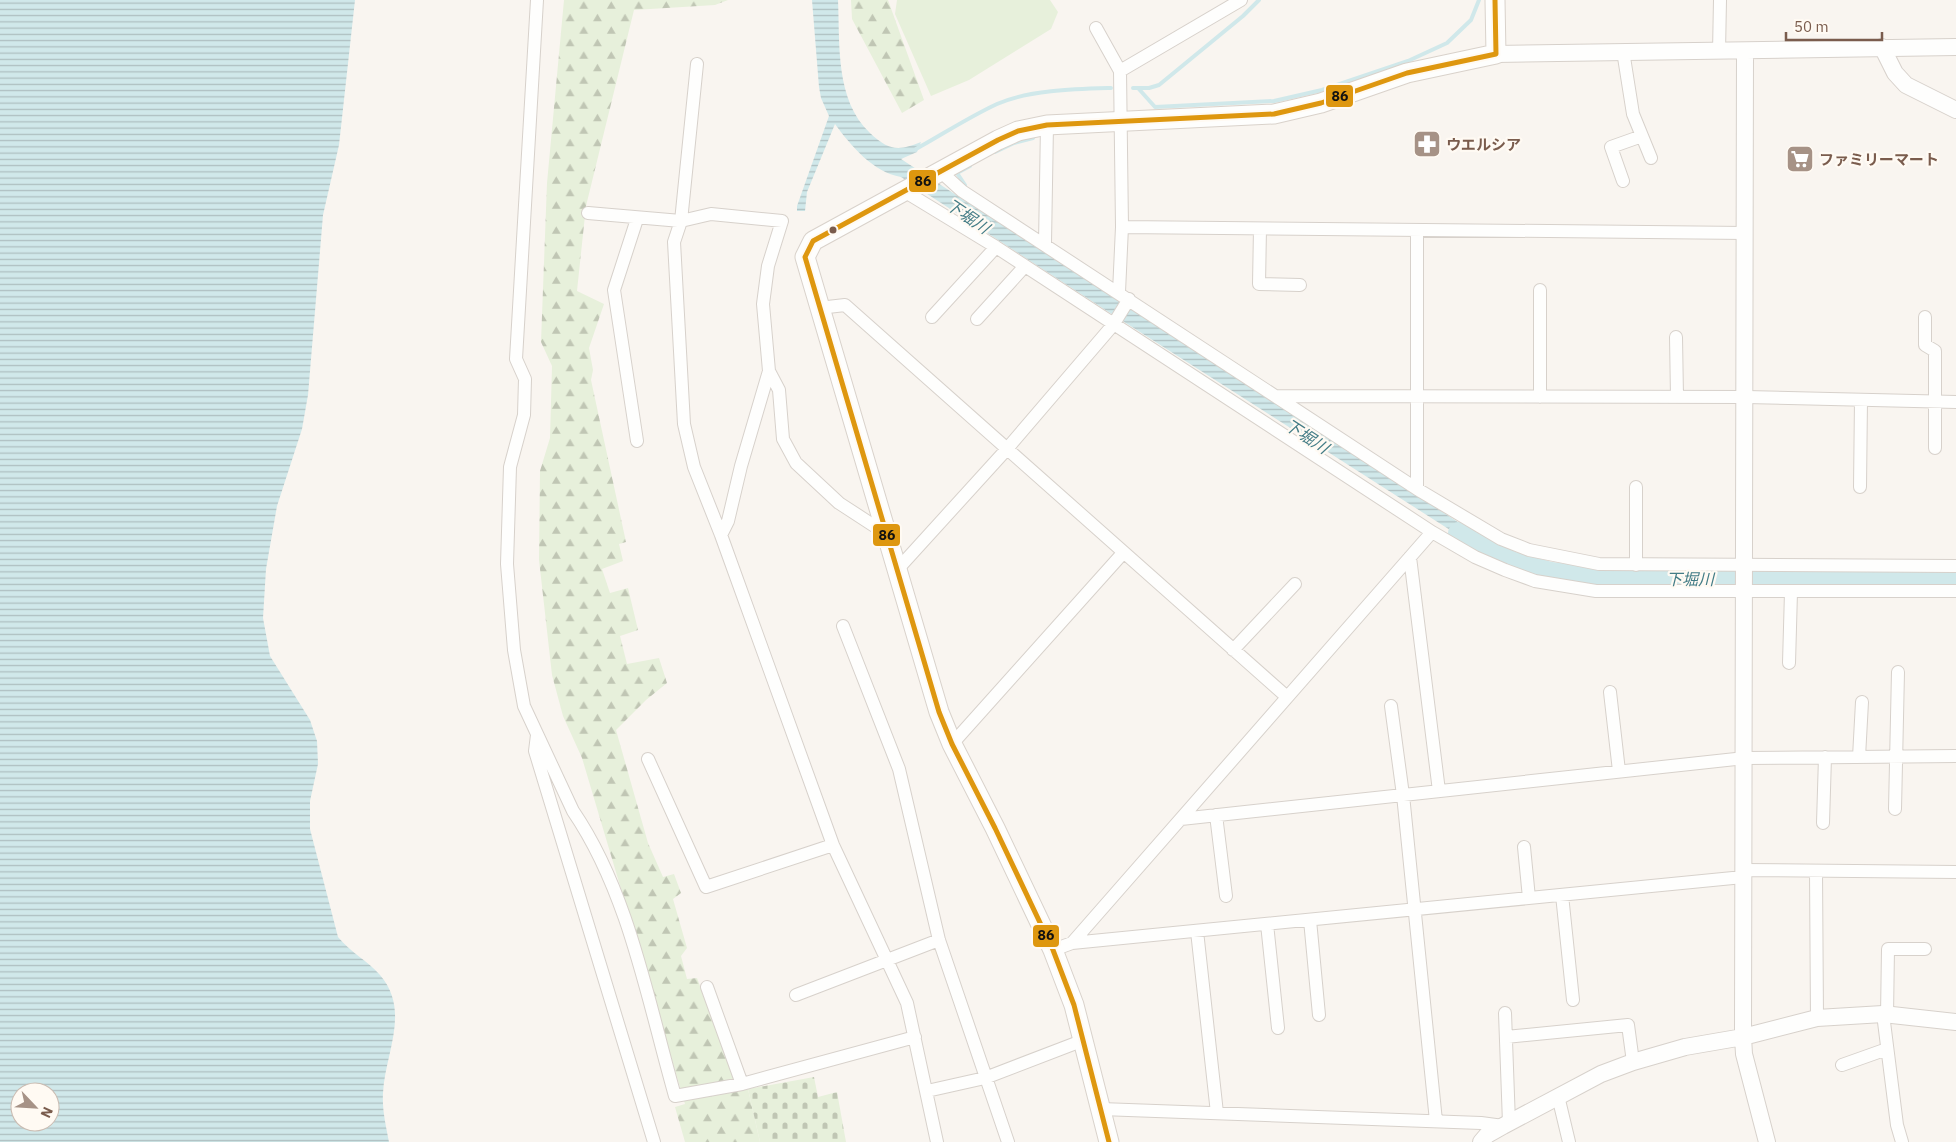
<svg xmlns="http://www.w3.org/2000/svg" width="1956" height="1142" font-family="'IBM Plex Sans','Noto Sans JP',sans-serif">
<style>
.grass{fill:#e7f0db}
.forest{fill:url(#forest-firs)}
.cemetery{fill:url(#cemetery-stones)}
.water{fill:url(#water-rules);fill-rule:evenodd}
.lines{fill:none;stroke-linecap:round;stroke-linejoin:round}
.stream{stroke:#d0e8ea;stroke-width:4}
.river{stroke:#d0e8ea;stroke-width:22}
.minor-casing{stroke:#d7d1cb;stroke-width:14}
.tertiary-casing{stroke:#d7d1cb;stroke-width:18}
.secondary-casing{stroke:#d9d2cb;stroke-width:21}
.minor{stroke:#fefefd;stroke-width:12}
.tertiary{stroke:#fefefd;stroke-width:16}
.secondary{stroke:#fefefd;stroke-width:19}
.bus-1-casing{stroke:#fffaf3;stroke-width:9}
.bus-1{stroke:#de970f;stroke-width:5}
.bus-dot{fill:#7a5c4d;stroke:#fffaf3;stroke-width:2}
.labels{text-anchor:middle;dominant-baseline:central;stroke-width:4.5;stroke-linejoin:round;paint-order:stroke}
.poi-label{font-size:15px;font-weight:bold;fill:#7a5c4d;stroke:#fffaf3;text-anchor:start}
.water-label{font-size:16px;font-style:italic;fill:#437c86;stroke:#fffaf3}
.line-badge{stroke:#fffaf3;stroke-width:2}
.pale-badge-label{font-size:14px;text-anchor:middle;font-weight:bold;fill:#111}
</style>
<defs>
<pattern id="forest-firs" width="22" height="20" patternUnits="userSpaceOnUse" patternTransform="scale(1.25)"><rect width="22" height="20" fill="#e7f0db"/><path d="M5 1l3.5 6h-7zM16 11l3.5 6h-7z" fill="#c0c6b4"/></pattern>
<pattern id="cemetery-stones" width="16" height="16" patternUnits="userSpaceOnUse" patternTransform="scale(1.25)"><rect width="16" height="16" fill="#e7f0db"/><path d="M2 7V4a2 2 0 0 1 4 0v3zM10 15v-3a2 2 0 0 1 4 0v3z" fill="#c0c6b4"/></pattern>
<pattern id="water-rules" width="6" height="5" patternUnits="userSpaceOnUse" patternTransform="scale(1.25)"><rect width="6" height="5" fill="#d0e8ea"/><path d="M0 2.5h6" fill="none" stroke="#aebfc0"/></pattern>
</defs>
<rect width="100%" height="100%" fill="#f9f5f0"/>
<path class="grass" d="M 897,0 L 1050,0 L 1058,12 L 1051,29 L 969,80 L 931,96 L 895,14 Z"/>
<path class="forest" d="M 564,0 L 728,0 L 715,5 L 634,10 L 586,206 L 577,291 L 604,304 L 589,348 L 593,370 L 591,380 L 626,542 L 619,544 L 623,561 L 602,569 L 610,593 L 628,588 L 638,630 L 620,636 L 627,664 L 659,658 L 667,683 L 646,700 L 616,730 L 648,843 L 663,877 L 674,874 L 681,893 L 673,899 L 687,948 L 681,956 L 687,979 L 697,978 L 739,1090 L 748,1089 L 760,1142 L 685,1142 L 675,1107 L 685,1104 L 582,758 L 563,716 L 552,675 L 539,560 L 540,471 L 550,438 L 552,366 L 541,342 L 547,183 Z
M 851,0 L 888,0 L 924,100 L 902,113 L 852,19 Z"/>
<path class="cemetery" d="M 814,1077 L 818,1097 L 837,1092 L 846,1142 L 760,1142 L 748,1089 Z"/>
<path class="water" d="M 0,0 L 355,0 L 339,145 L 323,215 L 308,395 L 302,429 L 277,506 L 266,569 L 263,618 L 270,656 L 310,720 L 317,741 L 318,764 L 310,801 L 310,829 L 338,937 C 350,952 368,961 380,975 C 411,1011 385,1053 383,1093 C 382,1110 386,1126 389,1142 L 0,1142 ZM 20,1092 L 50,1092 L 50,1122 L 20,1122 Z
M 812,0 L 838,0 C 840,45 835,100 870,133 C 889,151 899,151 921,142 L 917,152 L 901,159 L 1487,541 L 1483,551 L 1107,311 L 901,177 C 873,172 851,146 835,124 L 807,192 L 805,211 L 797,211 L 797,206 L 829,116 L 821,98 L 819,87 Z"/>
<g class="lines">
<path class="stream" d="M 1133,88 L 1149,88 L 1159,85 L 1243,16 L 1259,0
M 1138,88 L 1155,107 L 1274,101 L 1322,90 L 1408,61 L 1447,43 L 1471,20 L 1479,0
M 916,149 C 943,134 969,117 997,104 C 1028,90 1077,89 1111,88
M 995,152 L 1014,143 L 1033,138
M 965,185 L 957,173 L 970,166"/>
<path class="river" d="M 1459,533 L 1511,562 L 1551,573 L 1588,578 L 1956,580"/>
<g class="minor-casing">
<path id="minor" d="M 537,0 L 516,359 L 525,379 L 524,415 L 510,467 L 507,564 L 514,650 L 524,706 L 573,811 C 629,893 648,1002 675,1096 L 742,1084 L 915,1037
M 1096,28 L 1120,71
M 1623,51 L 1633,114 L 1651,158
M 1719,52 L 1720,0
M 697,64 L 681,221 L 674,242 L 684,424 L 694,467 L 721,535 L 833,845 L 907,1003 L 937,1142
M 940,171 L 962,191 L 1417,489 L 1501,539 L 1529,550 L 1599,564 L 1956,566
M 1623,181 L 1611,147 L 1642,136
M 904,191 L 996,247 L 1432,532 L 1475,557 L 1505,570 L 1535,581 L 1596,591 L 1956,591
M 588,213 L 681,221 L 711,214 L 782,221 L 768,266 L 763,304 L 769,371 L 779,390 L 783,439 L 796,463 L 839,503 L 885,533
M 1122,227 L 1746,233
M 1260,229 L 1259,284 L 1300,285
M 1045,243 L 1047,125
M 1119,292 L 1122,227 L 1120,71 L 1241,0
M 819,308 L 845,305 L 1287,697
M 932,317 L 996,247
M 1925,317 L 1925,345 L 1935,351 L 1935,448
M 977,319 L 1025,266
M 1676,337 L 1677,397
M 1276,396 L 1746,397 L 1956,402
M 1540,397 L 1540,290
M 637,441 L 614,290 L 637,219
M 1636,487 L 1636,565
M 1860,487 L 1861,400
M 1417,489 L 1417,230
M 721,535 L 728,521 L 741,466 L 769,371
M 1410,557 L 1439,791
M 896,571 L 1006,450 L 1113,325 L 1129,299
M 843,626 L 899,769 L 939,940 L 1008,1142
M 1233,650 L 1295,584
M 1789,663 L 1791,592
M 1610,692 L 1619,771
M 1391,706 L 1403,795 L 1436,1121
M 537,735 L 535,751 L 654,1142
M 952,744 L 1123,553
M 1859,757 L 1862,702
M 648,759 L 706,887 L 833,845
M 1895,809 L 1898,672
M 1216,815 L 1226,896
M 1181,819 L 1745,758 L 1956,756
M 1823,823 L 1825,757
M 1524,847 L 1529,898
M 1742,870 L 1956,872
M 1816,871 L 1817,1018
M 1562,895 L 1573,1000
M 1310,920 L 1319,1015
M 1267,924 L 1278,1028
M 1197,931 L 1217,1113
M 1072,943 L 1743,877
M 1053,950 L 1072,943 L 1432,532
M 707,987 L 742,1084
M 796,995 L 939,940
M 1505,1013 L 1509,1123
M 1883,1014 L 1897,1125 L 1902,1142
M 1887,1015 L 1888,949 L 1925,949
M 1506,1037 L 1628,1025 L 1633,1062
M 1842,1065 L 1887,1049
M 927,1091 L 985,1078 L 1084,1040
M 1558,1096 L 1569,1142
M 1101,1109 L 1481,1123 L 1503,1126"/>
</g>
<g class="tertiary-casing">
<path id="tertiary" d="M 1882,47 L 1895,73 L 1906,85 L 1956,110
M 1745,51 L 1743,1037 L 1744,1054 L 1767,1142
M 1496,54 L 1956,47
M 1481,1142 L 1487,1135 L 1503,1126 L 1601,1074 L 1633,1062 L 1685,1047 L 1743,1037 L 1817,1018 L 1883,1014 L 1956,1022"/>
</g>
<g class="secondary-casing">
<path id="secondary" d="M 1109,1142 L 1074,1005 L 1053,950 L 995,828 L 952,744 L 939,712 L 805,257 L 813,241 L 998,140 L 1018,131 L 1047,125 L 1274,114 L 1321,103 L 1407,73 L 1496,54 L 1495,0"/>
</g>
<use href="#minor" class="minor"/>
<use href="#tertiary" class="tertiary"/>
<use href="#secondary" class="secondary"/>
<g class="bus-1-casing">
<path id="bus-1" d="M 1109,1142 L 1074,1005 L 1053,950 L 995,828 L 952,744 L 939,712 L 805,257 L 813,241 L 998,140 L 1018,131 L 1047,125 L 1274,114 L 1321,103 L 1407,73 L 1496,54 L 1495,0"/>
</g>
<use href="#bus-1" class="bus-1"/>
</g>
<defs>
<g id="pharmacy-square" transform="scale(1.4375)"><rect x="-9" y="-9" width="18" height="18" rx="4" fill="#a69286" stroke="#fffaf3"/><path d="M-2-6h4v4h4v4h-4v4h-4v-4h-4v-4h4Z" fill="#fff"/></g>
<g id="supermarket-square" transform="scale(1.4375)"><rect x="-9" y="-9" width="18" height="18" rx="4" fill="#a69286" stroke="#fffaf3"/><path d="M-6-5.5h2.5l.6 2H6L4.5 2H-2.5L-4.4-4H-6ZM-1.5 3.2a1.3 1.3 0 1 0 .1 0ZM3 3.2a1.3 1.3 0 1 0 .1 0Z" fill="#fff"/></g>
</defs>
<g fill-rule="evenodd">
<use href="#pharmacy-square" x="1427" y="144"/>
<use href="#supermarket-square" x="1800" y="159"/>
</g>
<circle class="bus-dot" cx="833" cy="230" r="4.5"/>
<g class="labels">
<g class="poi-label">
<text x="1446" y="144">ウエルシア</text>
<text x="1819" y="159">ファミリーマート</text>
</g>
<g class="water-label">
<text transform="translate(968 216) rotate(34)">下堀川</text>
<text transform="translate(1307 436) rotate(33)">下堀川</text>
<text x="1690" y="579">下堀川</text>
</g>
</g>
<g class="line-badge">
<rect x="1325" y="84" width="29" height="24" rx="5" fill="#de970f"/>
<rect x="908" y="169" width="29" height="24" rx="5" fill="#de970f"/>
<rect x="872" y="523" width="29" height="24" rx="5" fill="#de970f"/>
<rect x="1032" y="924" width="28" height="24" rx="5" fill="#de970f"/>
</g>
<g class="pale-badge-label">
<text x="1340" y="101">86</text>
<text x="923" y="186">86</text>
<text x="887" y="540">86</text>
<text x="1046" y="940">86</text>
</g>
<g transform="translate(35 1107) rotate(115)"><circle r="24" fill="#fffaf3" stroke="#cabbb1"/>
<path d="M0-4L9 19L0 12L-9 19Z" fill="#a69286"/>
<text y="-8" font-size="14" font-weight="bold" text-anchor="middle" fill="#7a5c4d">N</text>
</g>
<path d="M1786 32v8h96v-8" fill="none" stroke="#7a5c4d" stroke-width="2.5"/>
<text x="1794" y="32" font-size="15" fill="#7a5c4d" stroke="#fffaf3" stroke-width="4" paint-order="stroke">50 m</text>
</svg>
